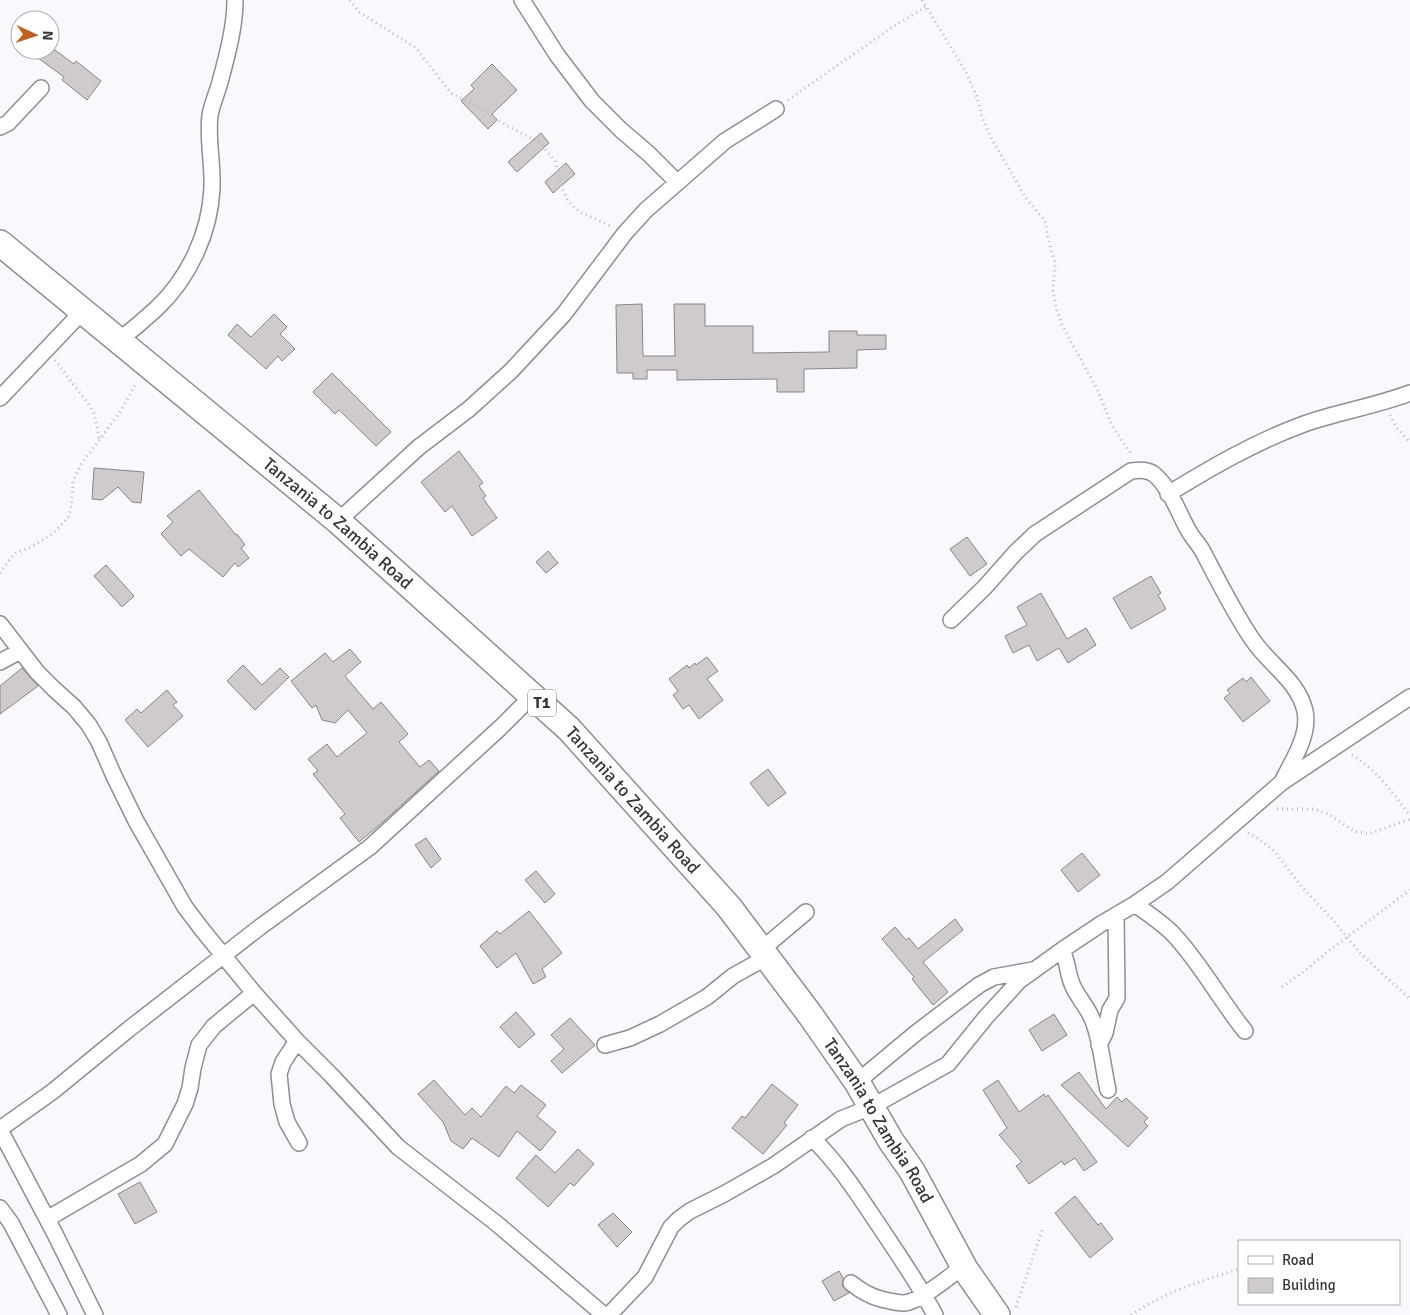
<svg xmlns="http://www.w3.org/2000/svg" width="1410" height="1315" font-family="Signika,sans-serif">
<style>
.building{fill:#cfcbcd;stroke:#898587}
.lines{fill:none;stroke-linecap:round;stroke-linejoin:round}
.minor-casing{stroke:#8f8e92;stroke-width:18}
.trunk-casing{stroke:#8f8e92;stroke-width:28}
.path{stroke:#bbbabd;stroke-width:3;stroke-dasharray:1 4;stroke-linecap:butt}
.minor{stroke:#fff;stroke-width:15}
.trunk{stroke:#fff;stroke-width:25}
.labels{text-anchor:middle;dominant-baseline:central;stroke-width:4.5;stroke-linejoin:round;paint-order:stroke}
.shield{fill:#fff;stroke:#737374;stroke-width:1}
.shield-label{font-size:16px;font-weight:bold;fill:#373738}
.street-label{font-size:18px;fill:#373738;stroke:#fff}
</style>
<rect width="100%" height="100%" fill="#f9f8fc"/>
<path class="building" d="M 27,50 L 55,50 L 74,64 L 76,61 L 101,81 L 87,100 L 62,80 L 64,77 Z
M 492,64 L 517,90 L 492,114 L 497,120 L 488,129 L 461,101 L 474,89 L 471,85 Z
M 541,133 L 549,143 L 517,172 L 508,162 Z
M 566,163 L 575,174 L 553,193 L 545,182 Z
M 642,304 L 643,356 L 675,356 L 674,304 L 705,304 L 705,326 L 753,326 L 753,353 L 829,352 L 829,331 L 857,331 L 857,335 L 886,335 L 886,349 L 857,350 L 857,368 L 804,369 L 804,392 L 777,392 L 777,379 L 677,380 L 677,370 L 647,370 L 647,379 L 633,379 L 633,373 L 617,373 L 616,305 Z
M 274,314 L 287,327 L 280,334 L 295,349 L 282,361 L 278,356 L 266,369 L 228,335 L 237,324 L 251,337 Z
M 332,373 L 391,432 L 376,446 L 339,410 L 335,414 L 313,392 Z
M 459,451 L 483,483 L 479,486 L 486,496 L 483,498 L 497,518 L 472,536 L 452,506 L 445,512 L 421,482 Z
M 94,468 L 144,472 L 141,503 L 132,502 L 118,487 L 102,500 L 92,499 Z
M 199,490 L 236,535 L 237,534 L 245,545 L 241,548 L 249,558 L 238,567 L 235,563 L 223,577 L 189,549 L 181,556 L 161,534 L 173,522 L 167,516 Z
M 967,537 L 987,564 L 970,576 L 950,549 Z
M 548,551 L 558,563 L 546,573 L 536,562 Z
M 106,565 L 134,596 L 122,607 L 94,576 Z
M 1151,576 L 1161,593 L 1158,595 L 1166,609 L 1131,629 L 1113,598 Z
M 1041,593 L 1067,639 L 1086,628 L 1096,645 L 1068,663 L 1059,648 L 1037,661 L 1029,645 L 1013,653 L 1005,636 L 1027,625 L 1017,607 Z
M 350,649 L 361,662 L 345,676 L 373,709 L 381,702 L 408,734 L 399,742 L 420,767 L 429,760 L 439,771 L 384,821 L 359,842 L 340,818 L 345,814 L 313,774 L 318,771 L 308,759 L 327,744 L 337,757 L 367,733 L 348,710 L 335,723 L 322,720 L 316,705 L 312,708 L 291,681 L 325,653 L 333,662 Z
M 707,657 L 718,671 L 707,679 L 723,700 L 699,719 L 689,705 L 683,709 L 673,695 L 678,691 L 669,679 L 687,665 L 689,668 L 695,663 L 696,665 Z
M 243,665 L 262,685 L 280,668 L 289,677 L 255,710 L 227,681 Z
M 22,668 L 38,686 L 0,714 L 0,686 Z
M 1251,677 L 1270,701 L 1243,722 L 1224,698 L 1230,693 L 1227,690 L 1243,678 L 1246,682 Z
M 167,690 L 177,702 L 173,705 L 183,716 L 148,747 L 125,720 L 137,709 L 141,713 Z
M 768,769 L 786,793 L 768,806 L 750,783 Z
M 426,838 L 441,859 L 431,868 L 415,845 Z
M 1082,853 L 1100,875 L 1078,892 L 1061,870 Z
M 536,871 L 555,894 L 545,903 L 525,880 Z
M 529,911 L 562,953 L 542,969 L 546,977 L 533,984 L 516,953 L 497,968 L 480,946 L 497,931 L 500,934 Z
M 955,919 L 963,930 L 923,962 L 948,992 L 933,1005 L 912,979 L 914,977 L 882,939 L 895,927 L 906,940 L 909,938 L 918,949 Z
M 516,1012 L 535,1034 L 519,1048 L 500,1027 Z
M 1054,1014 L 1067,1035 L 1042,1051 L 1029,1030 Z
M 570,1018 L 595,1045 L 562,1073 L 551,1061 L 564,1049 L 551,1035 Z
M 1079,1072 L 1106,1109 L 1117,1097 L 1122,1102 L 1126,1098 L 1148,1118 L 1144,1122 L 1148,1126 L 1128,1147 L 1061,1085 Z
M 434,1080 L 465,1115 L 472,1108 L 481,1117 L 506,1086 L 514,1093 L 521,1085 L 546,1105 L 537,1116 L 556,1132 L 540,1151 L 517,1131 L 499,1157 L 472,1138 L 463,1149 L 451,1141 L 443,1122 L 418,1094 Z
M 998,1080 L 1019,1112 L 1044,1094 L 1046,1097 L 1048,1095 L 1097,1162 L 1084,1171 L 1075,1158 L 1064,1165 L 1062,1161 L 1029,1184 L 1016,1166 L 1022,1162 L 999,1135 L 1007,1128 L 983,1090 Z
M 772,1084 L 798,1105 L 784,1123 L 787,1125 L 763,1154 L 732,1128 L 742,1116 L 745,1118 Z
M 578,1149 L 594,1164 L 574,1186 L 570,1183 L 548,1207 L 516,1178 L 536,1155 L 555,1173 Z
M 140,1182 L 157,1212 L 135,1224 L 118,1194 Z
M 1075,1196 L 1098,1225 L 1101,1223 L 1113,1239 L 1090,1258 L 1055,1213 Z
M 613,1213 L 632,1232 L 617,1247 L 598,1225 Z
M 839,1271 L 843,1278 L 843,1287 L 849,1293 L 834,1301 L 822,1281 Z"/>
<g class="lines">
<g class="minor-casing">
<path id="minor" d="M 522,0 L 557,55 L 592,101 L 621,130 L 649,154 L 677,182
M 0,127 L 8,123 L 41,88
M 118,341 C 131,331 144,320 156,309 C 189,278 210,233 212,188 C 213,163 207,139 210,115 C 212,104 217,93 220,82 C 227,56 235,27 235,0
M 0,398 L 82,312
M 1168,494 C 1212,467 1255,442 1304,424 C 1338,412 1376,406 1410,393
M 338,521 L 419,447 L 469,409 L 511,371 L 564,314 L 625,233 L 646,210 L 725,141 L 776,109
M 951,620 L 985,587 L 1016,552 L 1035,534 L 1131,471 C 1140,470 1149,469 1156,476 C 1170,489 1178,511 1187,528 C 1191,536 1197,542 1202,550 C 1218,580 1233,611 1252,639 C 1269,665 1298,680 1305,711 C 1310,736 1292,761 1282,782
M 0,624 L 37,672 L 54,689 L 74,707 L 89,725 L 99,742 L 114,776 L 136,821 L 185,907 L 204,932 L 254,993 L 297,1041 L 331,1075 L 398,1147 L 496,1223 L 604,1315
M 0,662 L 20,651
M 1135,904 C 1148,914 1163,923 1174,935 C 1201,964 1220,1000 1245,1031
M 761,950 L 806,912
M 1062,950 C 1068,962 1067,972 1072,984 C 1077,997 1088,1007 1093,1021 C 1101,1041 1103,1068 1108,1090
M 297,1041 L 283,1062 L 279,1074 L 282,1104 L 287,1122 L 299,1143
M 605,1045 L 630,1038 L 660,1024 L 707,997 L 733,976 L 767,957
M 1099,1045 L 1105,1033 L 1110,1010 L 1117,998 L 1116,915
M 857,1082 L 916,1033 L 979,985 L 994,977 L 1032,970
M 0,1129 L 52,1092 L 129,1029 L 260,927 L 370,847 L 500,728 L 533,695
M 0,1130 L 55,1234 L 95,1315
M 812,1138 C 839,1164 859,1196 880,1227 C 899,1256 919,1284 935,1315
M 0,1208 L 11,1223 L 59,1315
M 47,1219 L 141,1164 L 165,1144 L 185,1104 L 190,1088 L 193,1068 L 199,1045 L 214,1026 L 254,993
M 851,1283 C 861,1291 869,1296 881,1299 C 889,1301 897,1303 904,1303 C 920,1302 951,1275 964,1266
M 609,1315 L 645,1277 L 671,1227 L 679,1219 L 690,1211 L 724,1194 L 773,1166 L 841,1119 L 871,1107 L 948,1064 L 986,1017 L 1019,981 L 1062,950 L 1101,924 L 1135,904 L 1167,882 L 1281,783 L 1410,697"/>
</g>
<g class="trunk-casing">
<g id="trunk">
<path id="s1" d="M 0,243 L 338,521 L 569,729 L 729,907 L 811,1016 L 857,1082 L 891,1141 L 912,1171 L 965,1269 L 997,1315"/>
</g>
</g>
<path class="path" d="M 350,0 L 359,12 L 416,48 L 451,93 L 480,108 L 504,124 L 540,143 L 555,161 L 561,185 L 567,199 L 572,206 L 582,213 L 611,226
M 922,0 L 966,72 L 977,97 L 982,117 L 990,136 L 1026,198 L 1045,221 L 1048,239 L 1055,263 L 1053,291 L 1057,311 L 1062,325 L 1098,391 L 1112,426 L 1132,455
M 788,100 L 891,28 L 926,7
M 55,360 L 89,405 L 94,414 L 100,441
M 1390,415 L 1397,428 L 1410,442
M 0,573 L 14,554 L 31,547 L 52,534 L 68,518 L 71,507 L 73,481 L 80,466 L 120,412 L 137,382
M 1352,755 C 1377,770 1393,793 1410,816
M 1277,809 L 1314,809 L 1328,814 L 1354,831 L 1369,834 L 1410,819
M 1248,833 L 1259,839 L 1275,852 L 1302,887 L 1333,920 L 1360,953 L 1410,999
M 1282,987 L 1306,970 L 1327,952 L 1410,890
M 1016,1307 L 1043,1227
M 1131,1315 C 1167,1291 1198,1282 1239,1269"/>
<use href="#minor" class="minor"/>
<use href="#trunk" class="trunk"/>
</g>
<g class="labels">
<rect class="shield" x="528" y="689.5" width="28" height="27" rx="4"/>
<g class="shield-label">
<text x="542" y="703">T1</text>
</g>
<g class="street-label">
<text stroke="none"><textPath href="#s1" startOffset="439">Tanzania to Zambia Road</textPath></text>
<text stroke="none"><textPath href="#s1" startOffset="844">Tanzania to Zambia Road</textPath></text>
<text stroke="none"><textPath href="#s1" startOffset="1249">Tanzania to Zambia Road</textPath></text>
</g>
</g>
<rect x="1238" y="1240" width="162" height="65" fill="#ffffff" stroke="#afafaf"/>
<rect x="1248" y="1256" width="25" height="8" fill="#ffffff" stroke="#afafaf"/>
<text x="1282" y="1265" font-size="15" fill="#373738">Road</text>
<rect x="1248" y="1278" width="25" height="15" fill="#cfcbcd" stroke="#afafaf"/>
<text x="1282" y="1290" font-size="15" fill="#373738">Building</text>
<g transform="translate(35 35) rotate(93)"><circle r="24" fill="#ffffff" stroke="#afafaf"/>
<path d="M0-4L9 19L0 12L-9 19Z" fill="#c16021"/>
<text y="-8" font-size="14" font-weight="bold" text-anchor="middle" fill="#373738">N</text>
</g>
</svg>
